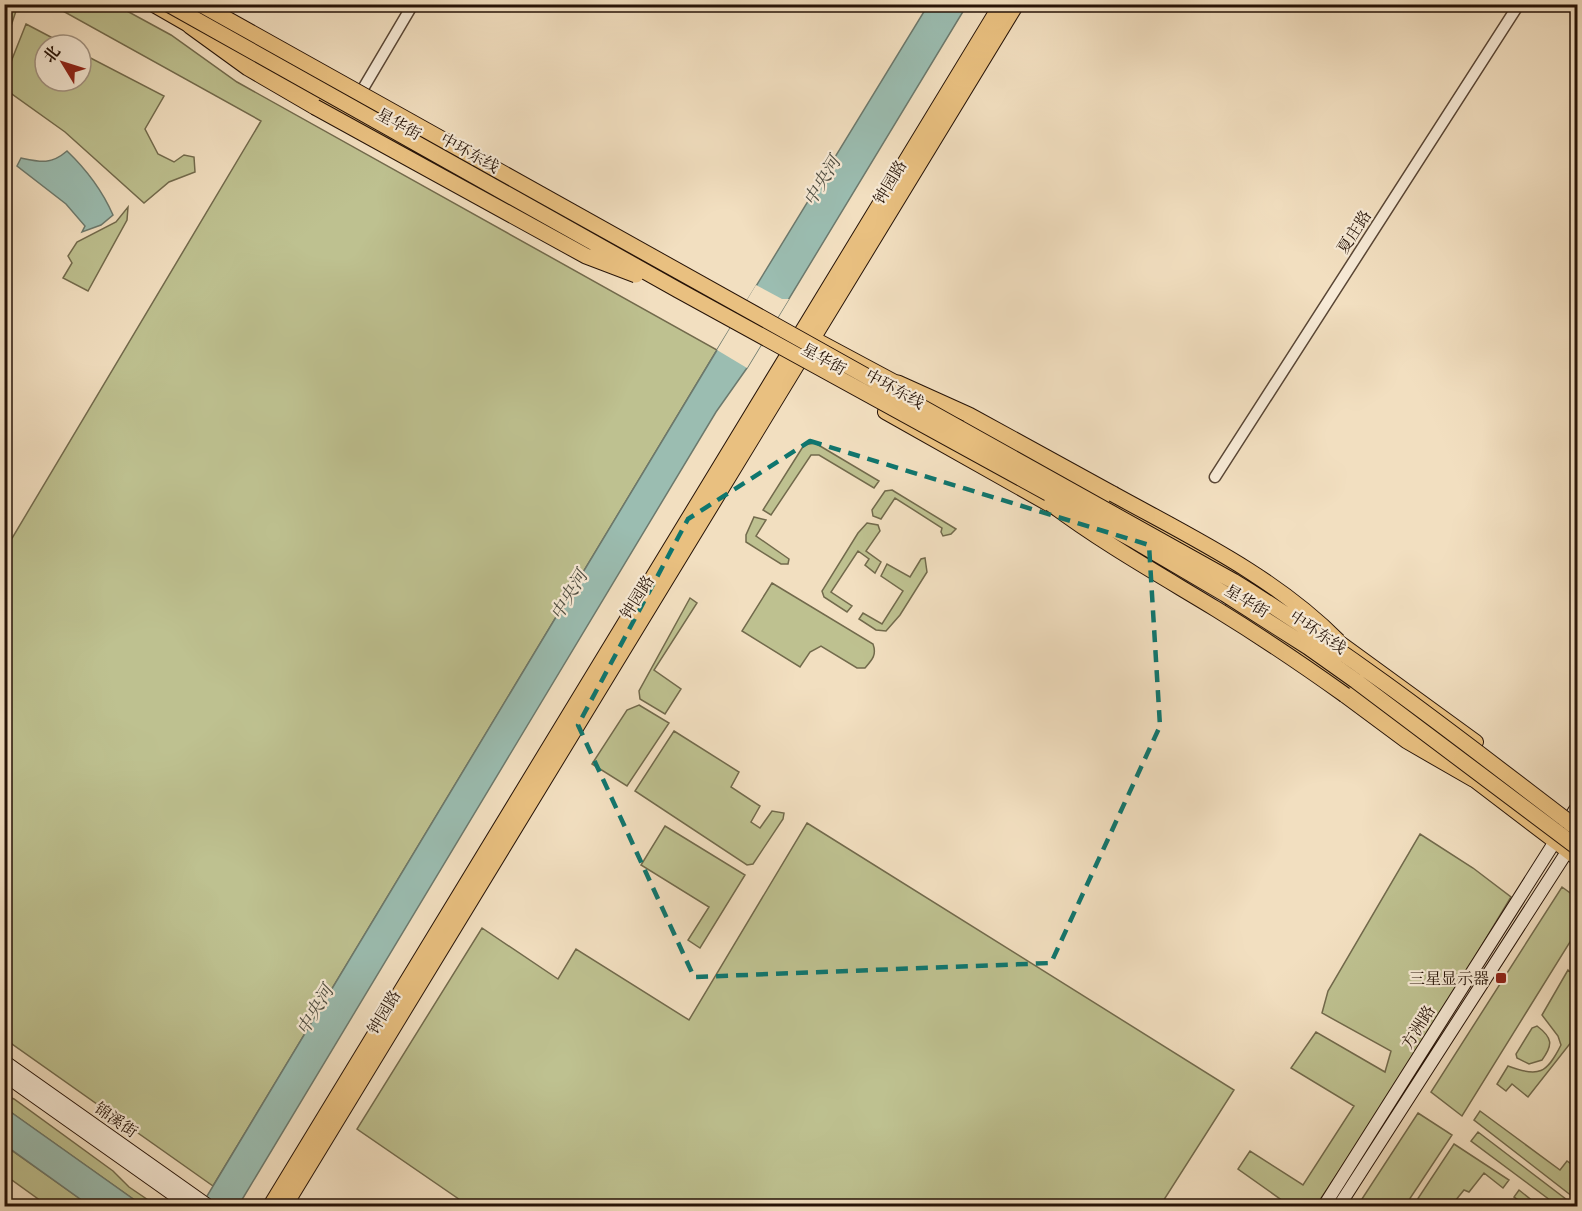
<svg xmlns="http://www.w3.org/2000/svg" width="1582" height="1211" font-family="'IM FELL Great Primer','Noto Serif SC',serif">
<style>
.green{fill:#bec190;stroke:#726a4c;stroke-width:1.5}
.water{fill:#9bbdb1;stroke:#6c796d;stroke-width:1.5}
.pier{fill:#f2dfc0}
.lines{fill:none;stroke-linecap:round;stroke-linejoin:round}
.tertiary-casing{stroke:#594635;stroke-width:13}
.secondary-casing{stroke:#261307;stroke-width:14}
.primary-casing{stroke:#261307;stroke-width:16}
.trunk-casing{stroke:#261307;stroke-width:17}
.tertiary{stroke:#f7ead6;stroke-width:10}
.secondary{stroke:#f7ead6;stroke-width:12}
.primary{stroke:#e9c080;stroke-width:14}
.trunk{stroke:#e9c080;stroke-width:15}
.trunk-bridge-casing{stroke:#261307;stroke-width:17;stroke-linecap:butt}
.trunk-bridge{stroke:#e9c080;stroke-width:15}
.marked{fill:none;stroke:#0f766e;stroke-width:4.5;stroke-dasharray:12 8;stroke-linejoin:round}
.poi-dot{fill:#8f2418;stroke:#f7ead6;stroke-width:2}
.labels{text-anchor:middle;dominant-baseline:central;stroke-width:4.5;stroke-linejoin:round;paint-order:stroke}
.street-label{font-size:16px;fill:#261307;stroke:#f7ead6}
.poi-label{font-size:16px;fill:#261307;stroke:#f7ead6;text-anchor:end}
.water-label{font-size:18px;font-style:italic;fill:#4f4e42;stroke:#f7ead6}
</style>
<rect width="100%" height="100%" fill="#f2dfc0"/>
<filter id="stains"><feTurbulence type="fractalNoise" baseFrequency=".00333" numOctaves="4"/><feColorMatrix values="0 0 0 0 .2 0 0 0 0 .09 0 0 0 0 .02 0 0 0 .5 -.17"/></filter>
<radialGradient id="worn" r=".72"><stop offset=".6" stop-color="#630" stop-opacity="0"/><stop offset="1" stop-color="#630" stop-opacity=".3"/></radialGradient>
<path class="green" d="M 5,4 L 18,5 L 5,44 L 4,5 Z
M 52,5 L 116,5 L 171,35 L 237,82 L 717,350 L 213,1186 L 5,1039 L 5,550 L 261,121 Z
M 26,24 L 66,45 L 45,45 L 45,81 L 81,81 L 81,53 L 164,96 L 145,129 L 158,154 L 174,162 L 184,155 L 194,157 L 195,172 L 169,182 L 144,203 L 65,132 L 5,89 L 5,77 Z
M 128,207 L 127,220 L 88,291 L 63,278 L 72,263 L 68,256 L 77,242 L 116,222 Z
M 815,443 L 879,481 L 874,488 L 819,455 L 811,455 L 771,515 L 763,510 L 804,445 Z
M 892,490 L 956,529 L 951,534 L 943,536 L 941,532 L 942,528 L 895,498 L 881,519 L 873,516 L 872,510 L 885,491 Z
M 754,517 L 766,520 L 756,536 L 789,559 L 788,564 L 781,564 L 746,542 L 746,535 Z
M 867,523 L 878,525 L 880,531 L 866,551 L 881,562 L 875,573 L 865,565 L 869,559 L 858,551 L 831,592 L 852,606 L 847,612 L 824,597 L 822,591 L 858,533 Z
M 925,558 L 927,572 L 900,615 L 886,631 L 876,630 L 859,619 L 863,613 L 882,624 L 903,591 L 881,576 L 887,564 L 910,577 L 921,559 Z
M 772,583 L 873,644 C 877,655 872,660 865,668 L 857,668 L 821,646 L 810,652 L 800,667 L 742,631 Z
M 690,598 L 697,603 L 654,670 L 681,689 L 665,714 L 640,699 L 639,691 Z
M 639,705 L 669,723 L 627,786 L 592,764 L 627,710 Z
M 674,731 L 739,772 L 731,787 L 760,806 L 751,822 L 760,828 L 772,811 L 784,813 L 783,819 L 753,864 L 747,865 L 635,791 Z
M 807,823 L 1234,1090 L 1160,1206 L 469,1206 L 357,1129 L 482,928 L 558,979 L 576,949 L 689,1020 Z
M 665,826 L 745,875 L 700,948 L 688,940 L 709,907 L 641,865 Z
M 1420,834 L 1473,868 L 1511,897 L 1414,1058 L 1316,1206 L 1290,1206 L 1238,1169 L 1250,1151 L 1303,1185 L 1354,1106 L 1291,1068 L 1316,1032 L 1385,1072 L 1391,1051 L 1322,1013 L 1328,991 Z
M 1562,887 L 1577,898 L 1577,940 L 1573,937 L 1462,1116 L 1431,1092 Z
M 1568,970 L 1577,978 L 1577,1017 L 1572,1024 L 1577,1029 L 1577,1045 L 1572,1041 L 1528,1097 L 1512,1084 L 1506,1091 L 1497,1084 L 1508,1066 C 1539,1078 1547,1073 1561,1045 L 1558,1036 L 1542,1015 Z
M 1537,1026 C 1553,1038 1553,1045 1542,1060 L 1529,1064 L 1517,1058 L 1516,1054 L 1532,1028 Z
M 9,1097 L 14,1099 L 113,1171 L 129,1187 L 157,1206 L 143,1206 L 5,1108 L 5,1098 Z
M 1480,1111 L 1560,1170 L 1567,1161 L 1574,1166 L 1577,1162 L 1577,1200 L 1474,1120 Z
M 1418,1113 L 1452,1135 L 1405,1206 L 1367,1206 L 1360,1202 Z
M 1478,1132 L 1575,1206 L 1558,1206 L 1471,1141 Z
M 1454,1144 L 1509,1180 L 1503,1188 L 1484,1173 L 1469,1192 L 1464,1190 L 1451,1206 L 1413,1206 Z
M 4,1145 L 90,1206 L 48,1206 L 5,1175 Z
M 1519,1190 L 1539,1206 L 1527,1206 L 1514,1197 Z"/>
<path class="water" d="M 928,5 L 967,5 L 747,368 L 716,412 L 240,1203 L 238,1206 L 201,1206 L 717,350 Z
M 67,151 C 87,170 102,190 113,215 L 101,225 L 82,232 L 85,226 L 66,204 L 17,166 L 21,158 C 40,162 51,165 67,151 Z
M 5,1108 L 143,1206 L 90,1206 L 5,1145 Z"/>
<path class="pier" d="M 756,285 L 782,299 L 789,299 L 747,368 L 717,350 Z"/>
<g class="lines">
<g class="tertiary-casing">
<path id="tertiary" d="M 364,87 L 413,4
M 1215,477 L 1519,4"/>
</g>
<g class="secondary-casing">
<path id="secondary" d="M 4,1061 L 209,1206
M 4,1075 L 189,1206
M 1324,1206 L 1578,805
M 1339,1206 L 1572,844"/>
</g>
<g class="primary-casing">
<path id="primary" d="M 152,4 L 199,31
M 232,49 L 513,207
M 807,335 L 906,388
M 885,412 L 1059,510
M 970,424 L 1279,599
M 1231,610 L 1302,656 L 1432,749
M 1329,635 L 1476,742
M 1465,773 L 1578,859
M 270,1206 L 1001,4
M 285,1206 L 1017,4"/>
</g>
<g class="trunk-casing">
<path id="trunk" d="M 190,26 L 248,68 L 315,107
M 898,383 L 969,415 L 1113,494
M 1345,695 L 1407,741 L 1473,779"/>
</g>
<use href="#tertiary" class="tertiary"/>
<use href="#secondary" class="secondary"/>
<use href="#primary" class="primary"/>
<use href="#trunk" class="trunk"/>
<g class="trunk-bridge-casing">
<path id="trunk-bridge" d="M 168,4 L 678,290 L 1135,541 L 1225,594 L 1308,647 L 1356,681 L 1578,848
M 200,4 L 1233,581 C 1354,655 1465,743 1578,829
M 315,107 L 586,256 L 636,275
M 1113,494 C 1191,537 1275,577 1338,641
M 1051,504 C 1103,543 1160,575 1216,609 C 1260,636 1303,665 1345,695"/>
</g>
<use href="#trunk-bridge" class="trunk-bridge"/>
</g>
<path class="marked" d="M 810,441 L 1149,545 L 1160,726 L 1051,963 L 694,977 L 578,725 L 688,519 Z"/>
<rect class="poi-dot" x="1495" y="972" width="12" height="12" rx="3"/>
<g class="labels">
<g class="street-label">
<text transform="translate(399 124) rotate(29)">星华街</text>
<text transform="translate(470 153) rotate(29)">中环东线</text>
<text transform="translate(890 182) rotate(-59)">钟园路</text>
<text transform="translate(1354 232) rotate(-57)">夏庄路</text>
<text transform="translate(824 359) rotate(29)">星华街</text>
<text transform="translate(895 389) rotate(29)">中环东线</text>
<text transform="translate(637 597) rotate(-58)">钟园路</text>
<text transform="translate(1247 601) rotate(31)">星华街</text>
<text transform="translate(1318 632) rotate(34)">中环东线</text>
<text transform="translate(384 1012) rotate(-59)">钟园路</text>
<text transform="translate(1418 1027) rotate(-58)">方洲路</text>
<text transform="translate(116 1120) rotate(35)">锦溪街</text>
</g>
<g class="poi-label">
<text x="1489" y="978">三星显示器</text>
</g>
<g class="water-label">
<text transform="translate(822 181) rotate(-59)">中央河</text>
<text transform="translate(569 595) rotate(-59)">中央河</text>
<text transform="translate(315 1010) rotate(-59)">中央河</text>
</g>
</g>
<rect width="1582" height="1211" fill="none" stroke="#f2dfc0" stroke-width="24"/>
<rect x="6" y="6" width="1570" height="1199" fill="none" stroke="#261307" stroke-width="3"/>
<rect x="12" y="12" width="1558" height="1187" fill="none" stroke="#261307" stroke-width="1.5"/>
<g transform="translate(63 63) rotate(308)"><circle r="28" fill="#f7ead6" stroke="#a39483" stroke-width="1.5"/>
<path d="M0-4.5L10 22L0 15L-10 22Z" fill="#8f2418"/>
<text y="-9" font-size="16" font-weight="bold" text-anchor="middle" fill="#261307">北</text>
</g>
<rect width="100%" height="100%" filter="url(#stains)"/>
<rect width="100%" height="100%" fill="url(#worn)"/>
</svg>
